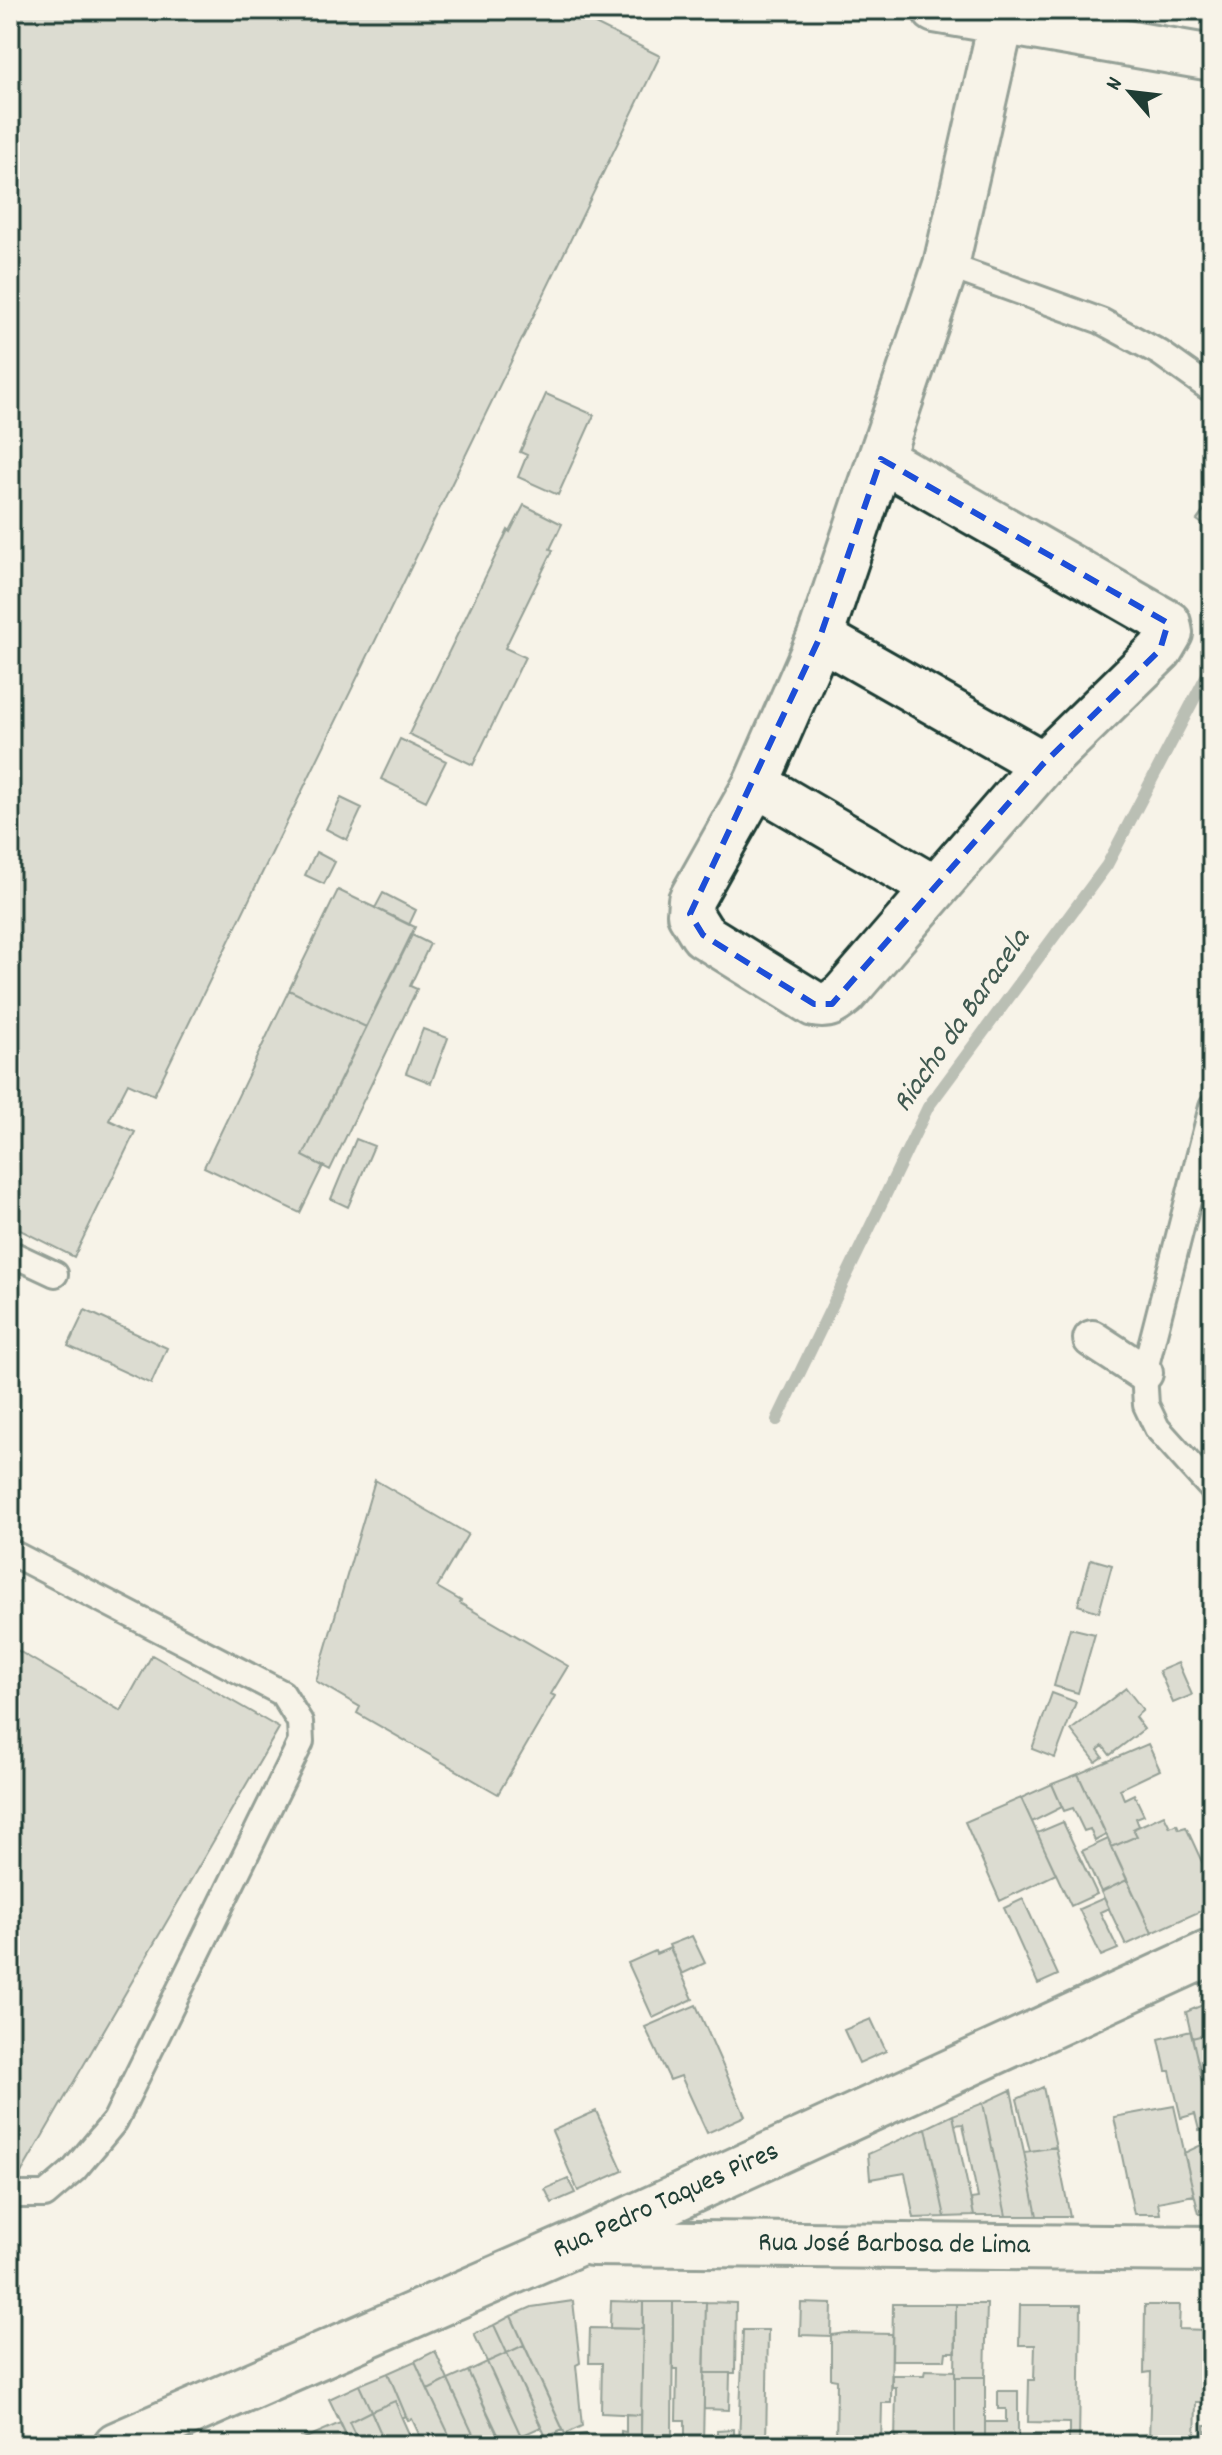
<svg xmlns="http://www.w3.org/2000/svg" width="1222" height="2455" font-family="Dekko,sans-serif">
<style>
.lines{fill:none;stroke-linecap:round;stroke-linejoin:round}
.stream{stroke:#6f8077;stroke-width:12}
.building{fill:#bbc1b6;stroke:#1f3d34;stroke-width:2}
.service-casing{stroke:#1f3d34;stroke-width:30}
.pedestrian-casing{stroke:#1f3d34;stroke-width:42}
.minor-casing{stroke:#1f3d34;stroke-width:50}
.service{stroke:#f7f3e8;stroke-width:24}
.pedestrian{stroke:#f7f3e8;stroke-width:36}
.minor{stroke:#f7f3e8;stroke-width:44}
.marked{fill:none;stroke:#1d4ed8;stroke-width:6;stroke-dasharray:16 10;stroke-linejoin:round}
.labels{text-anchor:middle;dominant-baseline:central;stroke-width:8;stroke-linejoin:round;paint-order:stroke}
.street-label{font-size:28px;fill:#1f3d34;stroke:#f7f3e8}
.water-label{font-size:30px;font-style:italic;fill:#405950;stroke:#f7f3e8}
</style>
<rect width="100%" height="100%" fill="#f7f3e8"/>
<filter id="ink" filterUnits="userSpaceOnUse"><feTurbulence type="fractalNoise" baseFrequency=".0125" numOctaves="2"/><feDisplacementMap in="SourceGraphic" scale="16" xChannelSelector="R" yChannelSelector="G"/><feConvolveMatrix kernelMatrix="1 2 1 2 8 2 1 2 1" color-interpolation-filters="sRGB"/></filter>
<g filter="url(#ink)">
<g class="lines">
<path class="stream" d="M 777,1420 L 928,1107 L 1107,865 L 1212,665"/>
</g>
<path class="building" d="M 10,10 L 567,10 L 660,56 L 154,1095 L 128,1083 L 109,1120 L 135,1132 L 74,1257 L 10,1225 Z
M 546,394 L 594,415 L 558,495 L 518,477 L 527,455 L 520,452 Z
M 1212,499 L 1212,531 L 1197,520 Z
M 524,505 L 562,524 L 550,549 L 553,550 L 505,648 L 525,657 L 473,765 L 409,734 L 508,530 L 510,532 Z
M 400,739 L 446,761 L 426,801 L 381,779 Z
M 341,798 L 362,808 L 347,840 L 326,829 Z
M 316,852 L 335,862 L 324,884 L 305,875 Z
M 338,890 L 415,927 L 366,1027 L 289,990 Z
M 383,893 L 416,910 L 409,925 L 375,908 Z
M 412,935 L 430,944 L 410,986 L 417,989 L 330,1170 L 303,1156 Z
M 289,990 L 366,1027 L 303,1156 L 323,1166 L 300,1213 L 204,1167 Z
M 423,1029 L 448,1038 L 431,1083 L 406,1073 Z
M 356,1139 L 374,1146 L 348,1207 L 331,1199 Z
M 85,1310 L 167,1348 L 151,1384 L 68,1346 Z
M 375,1480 L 468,1534 L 437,1587 L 461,1601 L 460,1603 L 568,1666 L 551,1694 L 555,1696 L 498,1794 L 357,1713 L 360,1707 L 316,1681 Z
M 1091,1559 L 1112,1565 L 1099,1612 L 1078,1605 Z
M 1070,1628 L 1095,1634 L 1078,1693 L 1054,1686 Z
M 10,1646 L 121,1711 L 152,1655 L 279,1728 L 17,2180 L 10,2176 Z
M 1178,1663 L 1192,1695 L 1173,1703 L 1159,1671 Z
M 1126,1688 L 1143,1710 L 1135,1717 L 1144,1729 L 1110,1755 L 1103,1746 L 1098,1750 L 1103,1757 L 1096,1762 L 1071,1730 Z
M 1052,1693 L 1076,1702 L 1055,1758 L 1032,1749 Z
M 1148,1744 L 1160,1770 L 1120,1789 L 1124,1799 L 1134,1794 L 1144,1815 L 1136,1818 L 1139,1826 L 1133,1829 L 1137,1836 L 1112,1847 L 1078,1774 Z
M 1078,1774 L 1106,1835 L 1095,1841 L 1090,1829 L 1084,1831 L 1073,1808 L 1064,1811 L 1052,1784 Z
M 1052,1784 L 1062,1807 L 1032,1822 L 1021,1798 Z
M 1021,1798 L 1056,1874 L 1000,1901 L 965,1822 Z
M 1164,1815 L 1170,1827 L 1177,1824 L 1179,1829 L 1186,1827 L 1208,1875 L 1212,1906 L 1152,1933 L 1112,1847 L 1137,1836 L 1133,1829 Z
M 1063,1822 L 1097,1894 L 1071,1906 L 1037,1833 Z
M 1108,1839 L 1127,1880 L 1101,1892 L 1082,1851 Z
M 1127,1880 L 1152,1933 L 1126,1945 L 1101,1892 Z
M 1104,1898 L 1109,1908 L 1100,1912 L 1118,1949 L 1101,1956 L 1079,1909 Z
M 1023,1899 L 1058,1975 L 1038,1984 L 1004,1908 Z
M 692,1936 L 705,1963 L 682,1974 L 669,1945 Z
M 670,1948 L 693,1999 L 653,2018 L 628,1963 L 655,1951 L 656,1954 Z
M 1212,2001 L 1212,2033 L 1192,2038 L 1186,2012 Z
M 696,2005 L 745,2116 L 707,2133 L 681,2076 L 670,2080 L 645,2027 Z
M 871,2019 L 886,2051 L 859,2063 L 844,2030 Z
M 1191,2031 L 1212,2128 L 1199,2130 L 1195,2114 L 1181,2118 L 1170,2071 L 1166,2071 L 1159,2039 Z
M 1212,2033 L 1212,2105 L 1209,2105 L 1192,2038 Z
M 1043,2087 L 1056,2147 L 1030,2151 L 1017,2099 Z
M 1011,2090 L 1024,2152 L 1037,2216 L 1006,2216 L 983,2103 Z
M 983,2103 L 1006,2216 L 974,2216 L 971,2199 L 978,2198 L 963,2124 L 955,2125 L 953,2115 Z
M 1174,2106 L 1194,2195 L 1158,2202 L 1160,2214 L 1134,2214 L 1114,2117 Z
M 596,2111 L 623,2171 L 578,2191 L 552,2131 Z
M 953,2115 L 955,2125 L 974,2216 L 945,2217 L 926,2128 Z
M 926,2128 L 945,2217 L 914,2218 L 905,2173 L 870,2179 L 868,2154 Z
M 1212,2140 L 1212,2214 L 1199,2214 L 1184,2153 Z
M 1056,2147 L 1070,2216 L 1037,2216 L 1024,2152 Z
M 568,2179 L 575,2193 L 552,2203 L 545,2189 Z
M 573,2301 L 580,2363 L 576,2365 L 582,2426 L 565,2434 L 511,2316 L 532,2307 Z
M 611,2301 L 643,2302 L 643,2329 L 610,2328 Z
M 643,2302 L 673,2302 L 672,2434 L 641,2434 Z
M 673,2302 L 706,2302 L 703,2443 L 685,2442 L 685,2420 L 676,2420 L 677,2369 L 673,2369 Z
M 706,2302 L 736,2303 L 735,2373 L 704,2373 Z
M 801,2303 L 832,2304 L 831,2336 L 800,2335 Z
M 893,2304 L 956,2304 L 956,2352 L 946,2352 L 945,2360 L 892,2360 Z
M 956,2304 L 987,2304 L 985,2377 L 955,2377 Z
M 1020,2305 L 1081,2305 L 1079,2445 L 1069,2445 L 1069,2423 L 1028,2422 L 1029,2380 L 1034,2380 L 1035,2345 L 1019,2345 Z
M 1145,2305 L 1180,2305 L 1179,2329 L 1206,2330 L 1206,2402 L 1196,2402 L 1195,2444 L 1149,2442 L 1151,2372 L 1144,2373 Z
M 1206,2305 L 1212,2305 L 1212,2344 L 1206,2344 Z
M 511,2316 L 524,2345 L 507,2353 L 494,2325 Z
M 494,2325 L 507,2353 L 487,2362 L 474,2334 Z
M 590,2328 L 643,2329 L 641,2415 L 601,2413 L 602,2363 L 589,2363 Z
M 743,2330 L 768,2330 L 766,2445 L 739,2445 Z
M 845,2333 L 892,2334 L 891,2403 L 882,2403 L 881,2445 L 836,2445 L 837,2380 L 831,2379 L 831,2335 Z
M 1206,2344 L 1212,2344 L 1212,2386 L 1205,2386 Z
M 524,2345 L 563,2430 L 546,2437 L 507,2353 Z
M 435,2351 L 448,2380 L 428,2390 L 415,2361 Z
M 507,2353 L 541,2427 L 521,2436 L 487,2362 Z
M 415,2361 L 428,2390 L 454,2445 L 424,2445 L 412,2419 L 408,2420 L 406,2416 L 388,2373 Z
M 487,2362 L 521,2436 L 503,2445 L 468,2371 Z
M 925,2370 L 955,2371 L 955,2445 L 895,2445 L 896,2387 L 892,2387 L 892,2375 L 924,2375 Z
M 468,2371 L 502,2445 L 478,2445 L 448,2380 Z
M 388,2373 L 406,2416 L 402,2418 L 395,2401 L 371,2411 L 359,2385 Z
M 704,2373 L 730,2373 L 729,2410 L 704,2409 Z
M 955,2377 L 985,2377 L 985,2445 L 955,2445 Z
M 448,2380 L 478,2445 L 454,2445 L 428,2390 Z
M 359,2385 L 371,2411 L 349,2422 L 360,2445 L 351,2445 L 329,2399 Z
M 998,2391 L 1018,2391 L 1018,2445 L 985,2445 L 985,2422 L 1006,2422 L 1006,2409 L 998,2409 Z
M 1212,2395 L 1212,2445 L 1205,2445 L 1205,2425 L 1211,2425 Z
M 395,2401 L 402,2418 L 414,2445 L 386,2445 L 371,2411 Z
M 371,2411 L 386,2445 L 360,2445 L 349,2422 Z
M 626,2414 L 641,2415 L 641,2445 L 621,2445 L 621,2431 L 626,2432 Z
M 340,2423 L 350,2445 L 292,2445 L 292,2444 Z
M 734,2429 L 734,2445 L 703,2445 L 703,2437 L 717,2437 L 717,2430 Z
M 587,2434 L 589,2445 L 570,2445 L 567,2437 Z
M 1018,2437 L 1045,2437 L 1045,2445 L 1018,2445 Z"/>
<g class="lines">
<g class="service-casing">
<path id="service" d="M 946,265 L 1101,321 L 1160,353 L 1212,390
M 1212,1107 L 1144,1373 L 1146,1405 L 1157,1428 L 1212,1489
M 10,1253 L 55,1274
M 10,1552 L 282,1693 L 300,1722 L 301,1742 L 115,2121 L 74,2170 L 45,2195 L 10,2195"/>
</g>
<g class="pedestrian-casing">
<path id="pedestrian" d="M 1092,1339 L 1144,1373"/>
</g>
<g class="minor-casing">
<g id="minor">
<path d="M 935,10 L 1212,58"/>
<path d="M 881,459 L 1168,623 L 1170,633 L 1160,650 L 1043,764 L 844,994 C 833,1003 828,1007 814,1004 L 703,935 L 690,914 L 691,900 L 756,784 L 820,637 L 946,265 L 1001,23"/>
<path d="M 820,637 L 1043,764"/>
<path d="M 756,784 L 934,888"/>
<path id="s1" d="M 592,2243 L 1212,2249"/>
<path id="s2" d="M 116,2445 L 578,2243 L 1212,1952"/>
</g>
</g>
<use href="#service" class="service"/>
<use href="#pedestrian" class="pedestrian"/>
<use href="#minor" class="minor"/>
</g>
</g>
<path d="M0 0H1222V2455H0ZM 881,459 L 1168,623 L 1160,650 L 1043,764 L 832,1004 L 814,1004 L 703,935 L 690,914 L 820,637 Z" fill="#f7f3e8" fill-opacity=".55" fill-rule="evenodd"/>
<path class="marked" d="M 881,459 L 1168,623 L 1160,650 L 1043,764 L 832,1004 L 814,1004 L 703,935 L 690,914 L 820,637 Z"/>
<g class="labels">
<g class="street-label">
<text stroke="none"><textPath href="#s2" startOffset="602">Rua Pedro Taques Pires</textPath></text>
<text stroke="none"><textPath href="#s1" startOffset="302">Rua José Barbosa de Lima</textPath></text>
</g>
<g class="water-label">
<text transform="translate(963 1022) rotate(-55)">Riacho da Baracela</text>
</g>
</g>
<rect width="1222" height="2455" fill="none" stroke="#f7f3e8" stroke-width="40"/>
<rect x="20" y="20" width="1182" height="2415" fill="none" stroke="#1f3d34" stroke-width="3" filter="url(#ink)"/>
<g transform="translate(1130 92) rotate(298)" stroke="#f7f3e8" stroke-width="6" paint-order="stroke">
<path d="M0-6L14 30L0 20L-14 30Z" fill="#1f3d34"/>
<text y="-12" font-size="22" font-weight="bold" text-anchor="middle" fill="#1f3d34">N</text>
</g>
</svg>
